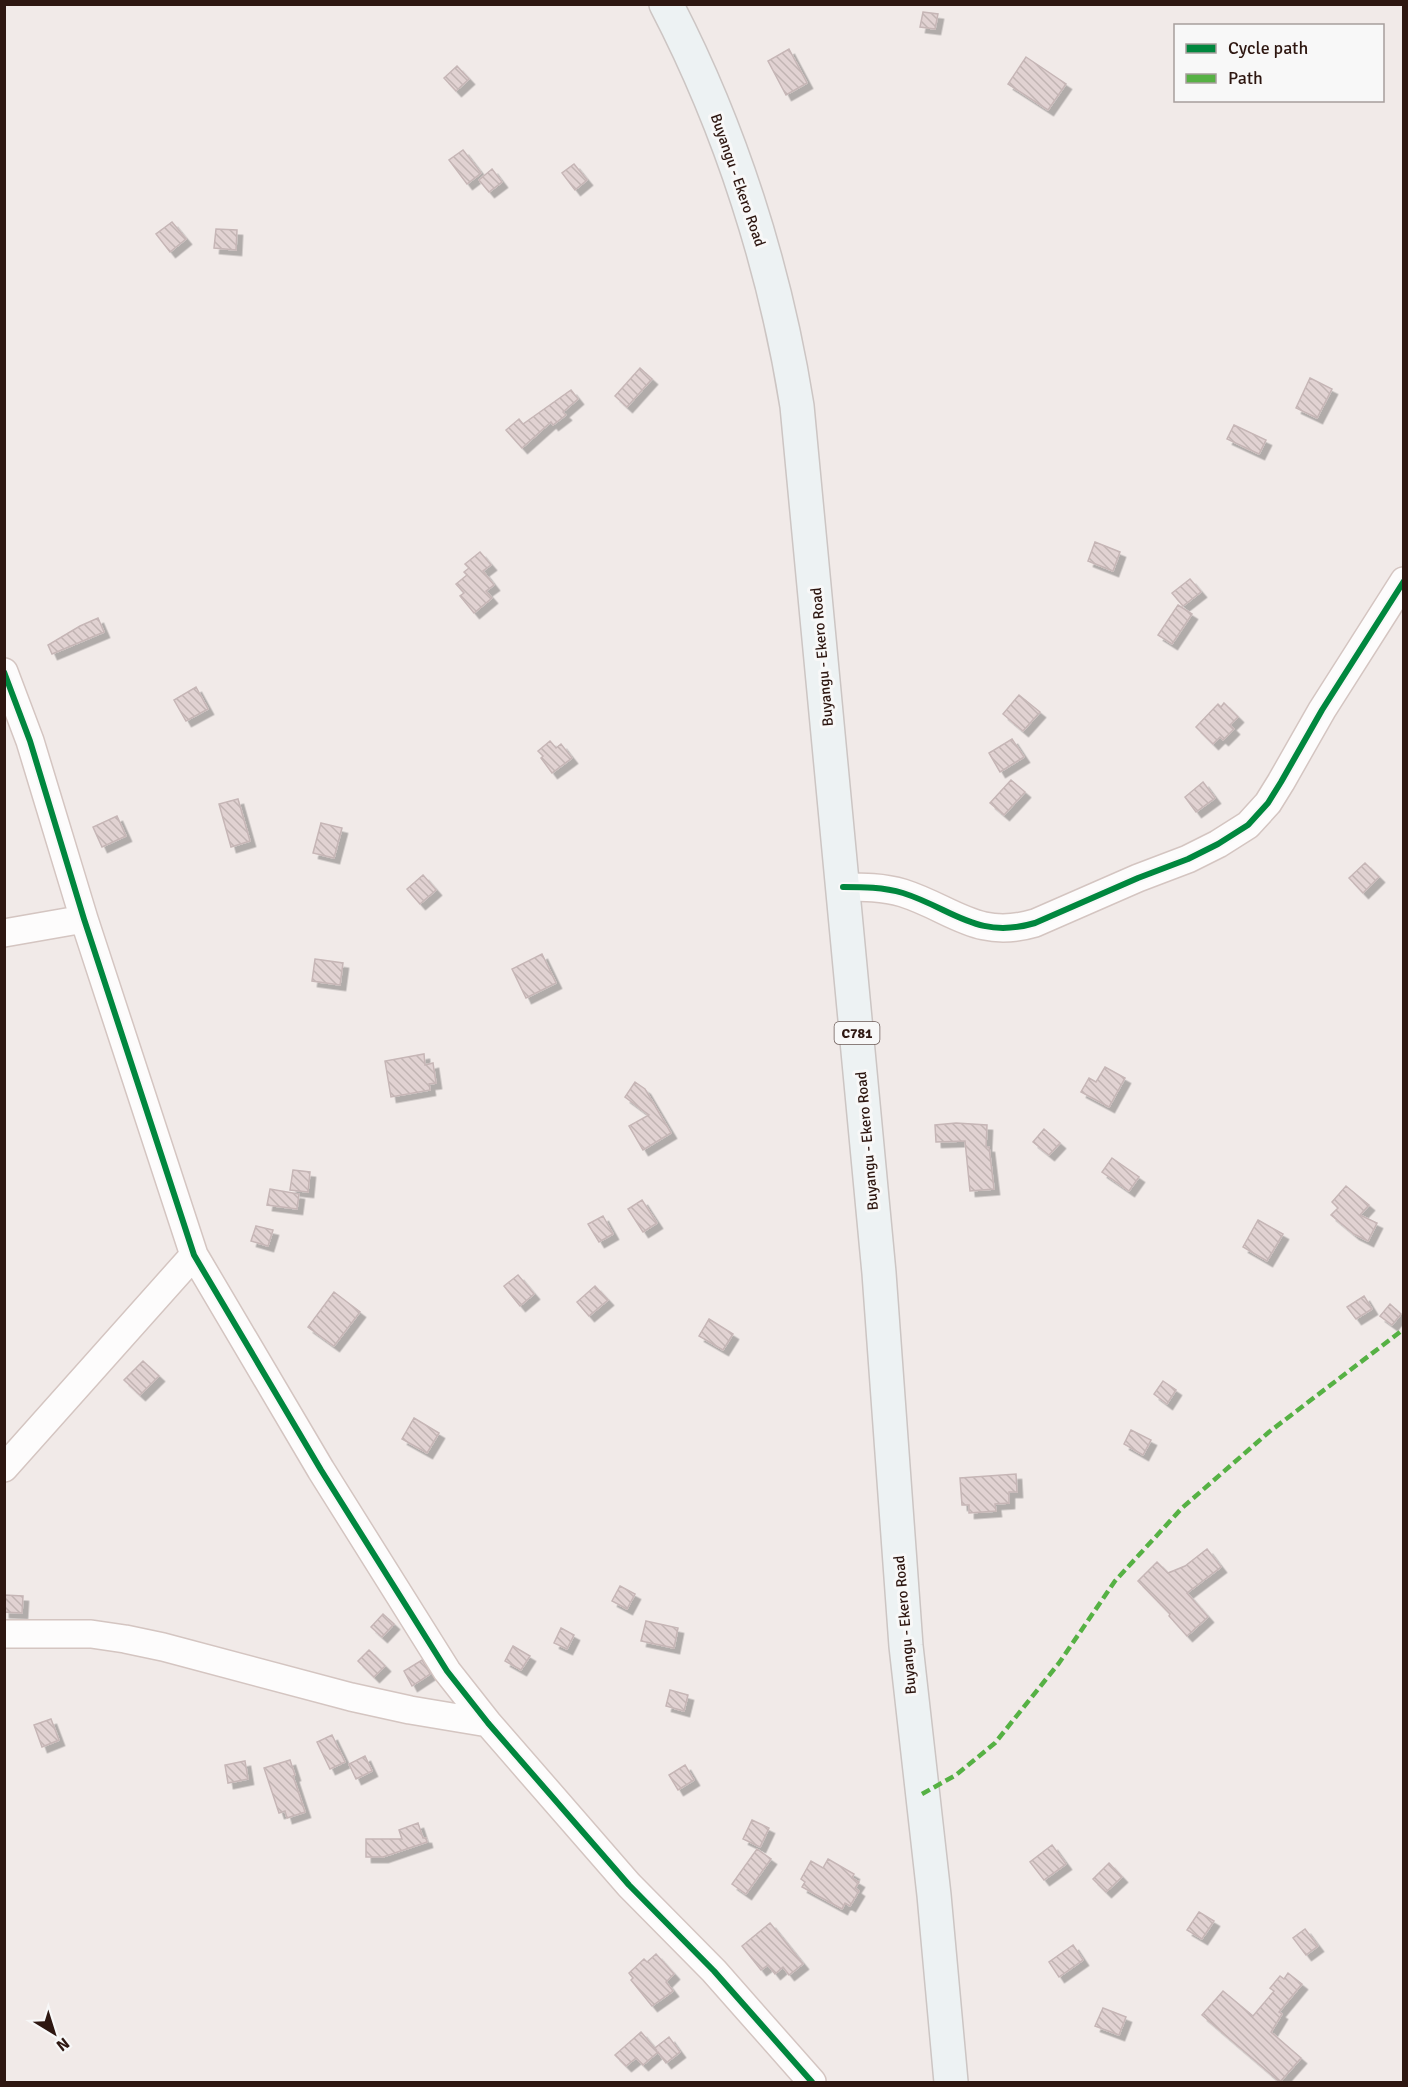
<svg xmlns="http://www.w3.org/2000/svg" width="1408" height="2087" font-family="Signika,sans-serif">
<style>
.building{fill:url(#building-back-hatch);stroke:#c6b6b6;stroke-width:1.5;filter:url(#shadow)}
.lines{fill:none;stroke-linecap:round;stroke-linejoin:round}
.minor-casing{stroke:#d4c5c1;stroke-width:30}
.major-casing{stroke:#ccc5c3;stroke-width:36}
.minor{stroke:#fdfcfc;stroke-width:27}
.major{stroke:#edf2f3;stroke-width:33}
.quiet{stroke:#56b144;stroke-width:4.5;stroke-dasharray:9 4.5;stroke-linecap:butt}
.cycleway-casing{stroke:#f8f8f8;stroke-width:10}
.cycleway{stroke:#00873e;stroke-width:6}
.labels{text-anchor:middle;dominant-baseline:central;stroke-width:6;stroke-linejoin:round;paint-order:stroke}
.shield{fill:#f8f8f8;stroke:#6b5a56;stroke-width:1.5}
.shield-label{font-size:14px;font-weight:bold;fill:#2e1711}
.street-label{font-size:15px;fill:#2e1711;stroke:#f8f8f8}
</style>
<defs>
<pattern id="building-back-hatch" width="6" height="6" patternUnits="userSpaceOnUse" patternTransform="scale(1.5)"><rect width="6" height="6" fill="#e1d2d2"/><path d="M-1 5l2 2M0 0l6 6M5-1l2 2" fill="none" stroke="#c1b4b3"/></pattern>
<filter id="shadow"><feDropShadow dx="5.5" dy="5.5" stdDeviation="0" flood-color="#0004"/></filter>
</defs>
<rect width="100%" height="100%" fill="#f1eae8"/>
<path class="building" d="M 923,12 L 938,14 L 935,29 L 920,27 Z
M 789,49 L 807,83 L 786,95 L 768,61 Z
M 1026,57 L 1066,84 L 1048,110 L 1008,84 Z
M 457,66 L 469,79 L 456,91 L 444,78 Z
M 463,150 L 481,173 L 467,184 L 449,160 Z
M 574,164 L 587,180 L 575,190 L 562,173 Z
M 492,169 L 502,182 L 489,192 L 479,180 Z
M 172,222 L 186,239 L 170,252 L 156,234 Z
M 216,229 L 237,230 L 236,250 L 214,248 Z
M 640,368 L 652,379 L 627,407 L 615,396 Z
M 1310,378 L 1332,389 L 1317,418 L 1296,408 Z
M 571,390 L 578,399 L 563,412 L 566,415 L 553,425 L 551,422 L 522,448 L 506,430 L 519,419 L 523,424 Z
M 1234,425 L 1266,440 L 1259,454 L 1227,439 Z
M 1095,542 L 1120,552 L 1113,571 L 1088,561 Z
M 480,552 L 491,565 L 483,571 L 494,585 L 486,591 L 492,598 L 474,613 L 460,596 L 464,593 L 456,584 L 467,575 L 464,572 L 469,568 L 465,564 Z
M 1190,579 L 1201,592 L 1183,606 L 1172,593 Z
M 1178,605 L 1192,614 L 1172,644 L 1158,635 Z
M 98,618 L 104,632 L 52,654 L 48,645 L 80,626 Z
M 196,687 L 208,709 L 186,721 L 174,700 Z
M 1019,695 L 1040,712 L 1023,731 L 1003,714 Z
M 1224,703 L 1238,717 L 1230,725 L 1234,729 L 1223,740 L 1220,737 L 1213,744 L 1196,727 L 1218,704 L 1221,707 Z
M 1012,739 L 1024,757 L 1000,772 L 989,753 Z
M 550,741 L 556,748 L 561,744 L 572,758 L 552,773 L 541,758 L 543,756 L 538,751 Z
M 1011,780 L 1025,792 L 1004,815 L 990,803 Z
M 1203,782 L 1215,798 L 1196,812 L 1185,797 Z
M 238,799 L 250,841 L 231,847 L 219,804 Z
M 117,816 L 126,836 L 102,847 L 93,827 Z
M 321,823 L 342,828 L 334,858 L 313,853 Z
M 1365,863 L 1379,877 L 1363,893 L 1349,878 Z
M 423,875 L 436,890 L 420,904 L 407,889 Z
M 542,954 L 556,983 L 526,998 L 512,969 Z
M 315,959 L 343,963 L 340,985 L 312,981 Z
M 424,1054 L 425,1065 L 433,1063 L 436,1083 L 429,1084 L 430,1090 L 391,1097 L 385,1061 Z
M 1105,1067 L 1125,1078 L 1109,1107 L 1081,1092 L 1089,1078 L 1096,1082 Z
M 635,1082 L 645,1089 L 671,1133 L 643,1150 L 629,1126 L 649,1115 L 625,1097 Z
M 956,1123 L 987,1125 L 986,1147 L 989,1147 L 994,1189 L 970,1191 L 965,1141 L 936,1142 L 935,1125 Z
M 1044,1129 L 1060,1143 L 1049,1155 L 1033,1142 Z
M 1112,1158 L 1139,1177 L 1129,1191 L 1102,1172 Z
M 293,1170 L 310,1172 L 308,1192 L 290,1190 Z
M 1346,1186 L 1369,1205 L 1360,1215 L 1377,1223 L 1368,1241 L 1354,1234 L 1331,1215 L 1338,1208 L 1332,1202 Z
M 270,1189 L 299,1194 L 297,1209 L 267,1205 Z
M 642,1200 L 657,1223 L 643,1232 L 628,1209 Z
M 603,1216 L 613,1234 L 599,1242 L 588,1224 Z
M 1258,1220 L 1283,1234 L 1267,1261 L 1243,1247 Z
M 256,1226 L 273,1230 L 268,1246 L 251,1241 Z
M 518,1275 L 534,1294 L 520,1306 L 504,1286 Z
M 595,1286 L 608,1300 L 589,1316 L 577,1302 Z
M 334,1292 L 360,1312 L 334,1346 L 308,1327 Z
M 1364,1296 L 1372,1309 L 1356,1319 L 1347,1307 Z
M 1390,1304 L 1401,1314 L 1392,1325 L 1380,1316 Z
M 709,1319 L 733,1334 L 723,1350 L 699,1336 Z
M 143,1361 L 159,1376 L 140,1395 L 124,1380 Z
M 1163,1381 L 1176,1390 L 1167,1404 L 1154,1394 Z
M 414,1418 L 439,1433 L 427,1453 L 402,1439 Z
M 1131,1430 L 1151,1440 L 1143,1455 L 1124,1444 Z
M 1016,1474 L 1017,1492 L 1009,1492 L 1009,1503 L 995,1504 L 996,1511 L 969,1513 L 969,1505 L 962,1505 L 960,1478 Z
M 1207,1549 L 1221,1567 L 1187,1593 L 1208,1617 L 1187,1636 L 1169,1616 L 1170,1614 L 1138,1581 L 1157,1562 L 1168,1573 L 1185,1566 Z
M 620,1586 L 635,1594 L 627,1609 L 612,1601 Z
M 4,1595 L 23,1596 L 22,1613 L 4,1612 Z
M 383,1614 L 394,1624 L 382,1637 L 371,1627 Z
M 646,1621 L 678,1628 L 674,1648 L 641,1641 Z
M 561,1628 L 574,1635 L 567,1649 L 554,1643 Z
M 513,1646 L 530,1656 L 521,1670 L 505,1661 Z
M 369,1650 L 385,1666 L 374,1677 L 358,1661 Z
M 422,1660 L 430,1674 L 412,1686 L 404,1671 Z
M 670,1690 L 688,1695 L 684,1711 L 666,1706 Z
M 51,1719 L 59,1740 L 42,1747 L 34,1725 Z
M 332,1735 L 345,1762 L 330,1769 L 317,1742 Z
M 365,1756 L 372,1771 L 356,1779 L 349,1764 Z
M 290,1760 L 295,1775 L 293,1776 L 305,1812 L 287,1818 L 285,1811 L 279,1813 L 264,1768 Z
M 245,1761 L 248,1779 L 228,1783 L 225,1765 Z
M 685,1765 L 694,1780 L 678,1790 L 669,1775 Z
M 752,1820 L 769,1828 L 760,1847 L 743,1839 Z
M 418,1823 L 423,1838 L 426,1838 L 427,1842 L 383,1857 L 366,1857 L 366,1839 L 402,1839 L 399,1830 Z
M 1052,1845 L 1066,1864 L 1044,1880 L 1030,1862 Z
M 757,1849 L 771,1859 L 746,1894 L 732,1884 Z
M 828,1859 L 854,1874 L 852,1878 L 859,1882 L 855,1888 L 859,1891 L 850,1906 L 845,1903 L 842,1909 L 802,1887 L 805,1882 L 801,1879 L 811,1861 L 823,1868 Z
M 1109,1863 L 1122,1877 L 1106,1892 L 1093,1879 Z
M 1199,1912 L 1214,1921 L 1202,1939 L 1187,1930 Z
M 770,1923 L 803,1964 L 789,1975 L 783,1967 L 775,1974 L 768,1965 L 761,1970 L 742,1946 Z
M 1305,1929 L 1318,1946 L 1306,1955 L 1293,1938 Z
M 1073,1945 L 1083,1960 L 1059,1977 L 1049,1962 Z
M 656,1954 L 674,1974 L 666,1982 L 673,1991 L 652,2006 L 631,1980 L 633,1978 L 629,1973 L 644,1959 L 647,1962 Z
M 1288,1973 L 1302,1984 L 1279,2012 L 1282,2014 L 1271,2032 L 1301,2058 L 1280,2082 L 1202,2015 L 1223,1991 L 1253,2016 L 1274,1991 L 1270,1988 L 1280,1976 L 1284,1979 Z
M 1103,2008 L 1126,2017 L 1119,2035 L 1095,2026 Z
M 641,2032 L 657,2051 L 655,2048 L 669,2037 L 680,2052 L 666,2063 L 658,2052 L 643,2065 L 636,2058 L 626,2066 L 615,2055 Z"/>
<g class="lines">
<g class="minor-casing">
<path id="minor" d="M 4,672 L 30,741 L 84,919 L 194,1255 L 321,1470 L 447,1671 L 488,1723 L 629,1885 L 714,1971 L 812,2082
M 843,887 C 863,887 883,887 903,893 C 953,909 977,940 1035,923 L 1138,878 L 1188,859 L 1218,844 L 1248,825 L 1268,803 L 1281,782 L 1322,710 L 1404,581
M 4,933 L 84,919
M 4,1468 L 194,1255
M 4,1634 L 91,1634 L 125,1639 L 163,1647 L 351,1697 L 410,1710 L 488,1723"/>
</g>
<g class="major-casing">
<path id="major" d="M 666,4 C 731,129 775,268 797,406 L 879,1273 L 906,1646 L 934,1895 L 951,2082"/>
</g>
<use href="#minor" class="minor"/>
<use href="#major" class="major"/>
<path class="quiet" d="M 922,1794 L 956,1775 L 995,1743 L 1059,1663 L 1115,1581 L 1182,1508 L 1269,1432 L 1404,1329"/>
<g class="cycleway-casing">
<path id="cycleway" d="M 4,672 L 30,741 L 84,919 L 194,1255 L 321,1470 L 447,1671 L 488,1723 L 629,1885 L 714,1971 L 812,2082
M 843,887 C 863,887 883,887 903,893 C 953,909 977,940 1035,923 L 1138,878 L 1188,859 L 1218,844 L 1248,825 L 1268,803 L 1281,782 L 1322,710 L 1404,581"/>
</g>
<use href="#cycleway" class="cycleway"/>
</g>
<g class="labels">
<rect class="shield" x="834.5" y="1022" width="45" height="22" rx="4.5"/>
<g class="shield-label">
<text x="857" y="1033">C781</text>
</g>
<g class="street-label">
<text transform="translate(738 180) rotate(71)">Buyangu - Ekero Road</text>
<text transform="translate(822 657) rotate(-95)">Buyangu - Ekero Road</text>
<text transform="translate(867 1141) rotate(-95)">Buyangu - Ekero Road</text>
<text transform="translate(905 1625) rotate(-95)">Buyangu - Ekero Road</text>
</g>
</g>
<rect width="1408" height="2087" fill="none" stroke="#2e1711" stroke-width="12"/>
<rect x="1174" y="24" width="210" height="78" fill="#f8f8f8" stroke="#a79e9c" stroke-width="1.5"/>
<rect x="1186" y="44" width="30" height="9" fill="#00873e" stroke="#a79e9c" stroke-width="1.5"/>
<text x="1228" y="54" font-size="18" fill="#2e1711">Cycle path</text>
<rect x="1186" y="74" width="30" height="9" fill="#56b144" stroke="#a79e9c" stroke-width="1.5"/>
<text x="1228" y="84" font-size="18" fill="#2e1711">Path</text>
<g transform="translate(54 2033) rotate(142)" stroke="#f8f8f8" stroke-width="4.5" paint-order="stroke">
<path d="M0-4.5L10 22L0 15L-10 22Z" fill="#2e1711"/>
<text y="-9" font-size="16" font-weight="bold" text-anchor="middle" fill="#2e1711">N</text>
</g>
</svg>
